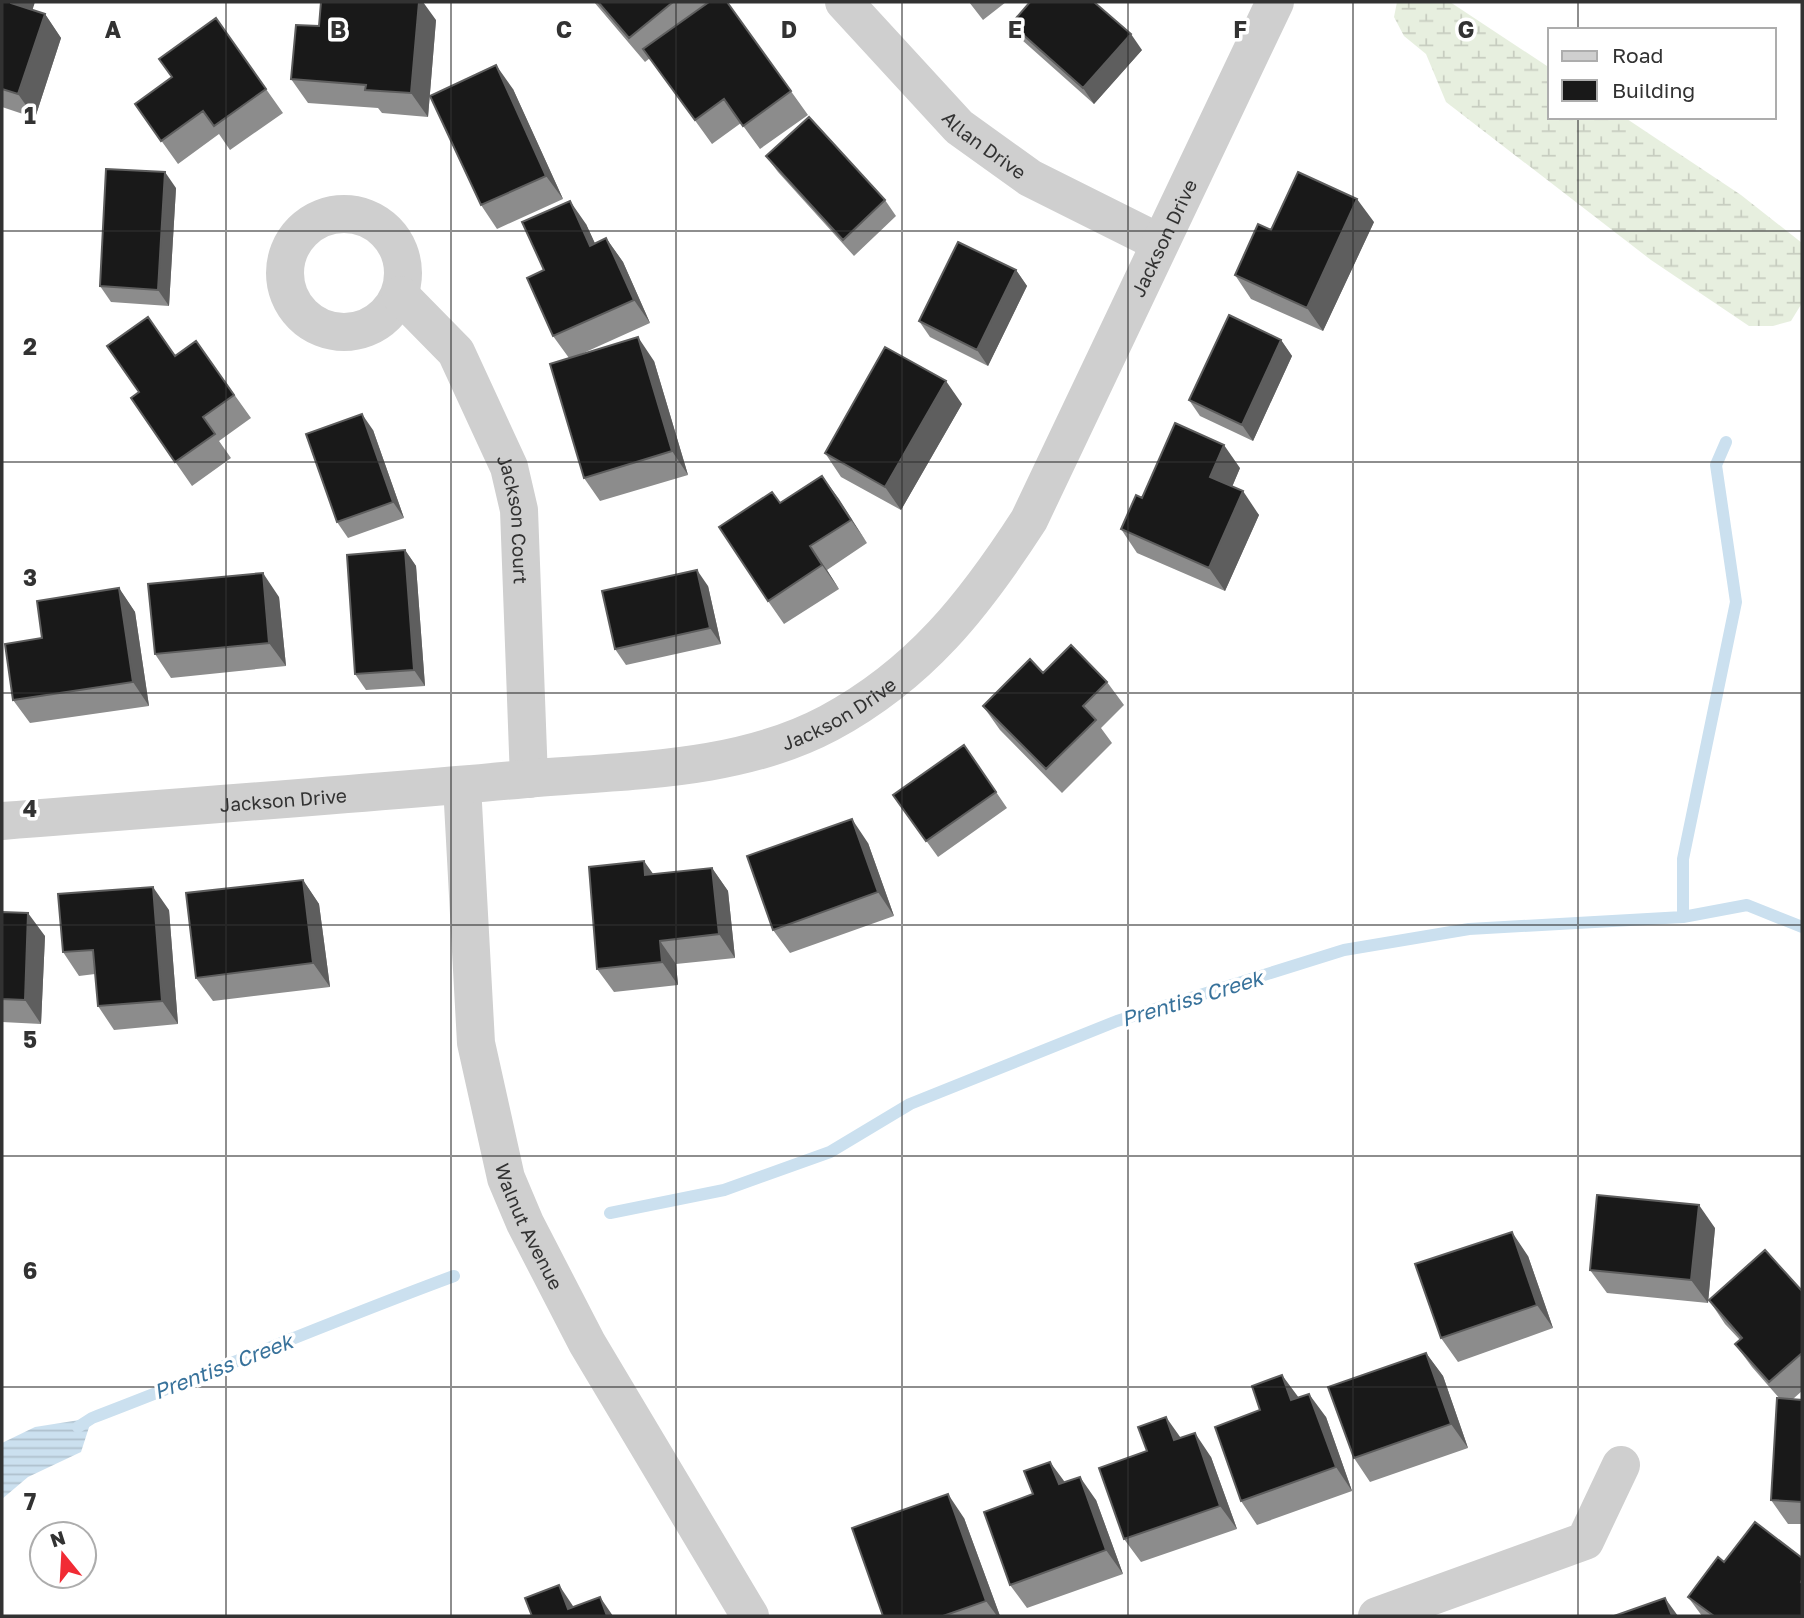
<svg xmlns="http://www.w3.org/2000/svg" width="1804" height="1618" font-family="'Golos Text',sans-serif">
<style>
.wetland{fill:url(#wetland-marsh)}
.water{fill:url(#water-rules)}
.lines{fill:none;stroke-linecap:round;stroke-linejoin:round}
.stream{stroke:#cbe0ef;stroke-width:12}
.street{stroke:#cfcfcf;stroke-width:38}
.wall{fill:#8c8c8c}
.shaded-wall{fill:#5e5e5e}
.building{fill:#191919;stroke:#5e5e5e;stroke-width:2}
.grid{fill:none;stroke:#323232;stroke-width:2;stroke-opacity:0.55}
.labels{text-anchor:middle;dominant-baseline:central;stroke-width:7;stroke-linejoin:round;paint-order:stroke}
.street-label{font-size:19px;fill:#323232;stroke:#fff}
.water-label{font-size:21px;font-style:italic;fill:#38729b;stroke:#fff}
.grid-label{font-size:23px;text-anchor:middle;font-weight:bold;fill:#323232;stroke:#fff;stroke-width:7;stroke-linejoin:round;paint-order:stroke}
</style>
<defs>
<pattern id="wetland-marsh" width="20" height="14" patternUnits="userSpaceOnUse" patternTransform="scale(1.75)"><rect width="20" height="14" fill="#e7efdf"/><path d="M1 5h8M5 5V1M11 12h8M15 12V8" fill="none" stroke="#c7cdc0"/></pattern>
<pattern id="water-rules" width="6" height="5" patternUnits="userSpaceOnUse" patternTransform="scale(1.75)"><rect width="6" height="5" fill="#cbe0ef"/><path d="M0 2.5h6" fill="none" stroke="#afc1cd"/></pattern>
</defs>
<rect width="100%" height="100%" fill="#fff"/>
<path class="wetland" d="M 1397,2 L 1450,2 L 1550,68 L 1550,117 L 1624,117 L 1741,195 L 1802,243 L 1802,303 L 1791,321 L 1773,326 L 1749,326 L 1651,260 L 1446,102 L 1426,54 L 1404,36 L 1394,17 Z"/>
<path class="water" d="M 92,1418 L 81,1452 L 28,1477 L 2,1499 L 2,1443 L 35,1427 Z"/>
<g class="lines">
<path class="stream" d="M 1683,917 L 1683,859 L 1736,602 L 1716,465 L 1726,442
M 610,1213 L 724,1190 L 830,1152 L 910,1104 L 1117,1021 L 1344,950 L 1469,929 L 1683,917 L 1747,905 L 1802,927
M 78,1427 L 92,1418 C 213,1372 332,1321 454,1276"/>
<g class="street">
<path id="s1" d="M 844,2 L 959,127 L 1030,178 L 1160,243"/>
<circle cx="344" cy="273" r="59"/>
<path id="s2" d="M 400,295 L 456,352 L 509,467 L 519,510 L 529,779"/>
<path id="s3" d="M 462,785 L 476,1043 L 506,1178 L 525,1223 L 587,1343 L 750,1616"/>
<path id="s4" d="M 2,821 C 176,807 351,795 526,779 C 627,770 737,772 829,723 C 920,674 974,605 1029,520 L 1275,2"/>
<path d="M 1377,1616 L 1585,1541 L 1621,1465"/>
</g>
</g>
<path class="wall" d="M 2,2 L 45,14 L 61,38 L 35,118 L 2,107 Z
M 594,2 L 727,2 L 808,115 L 760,149 L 741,123 L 712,144 L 650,58 L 645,62 Z
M 969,2 L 1006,2 L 983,20 Z
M 216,18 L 283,113 L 230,150 L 219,134 L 178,164 L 135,104 L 172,78 Z
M 436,20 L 428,117 L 382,113 L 378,108 L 308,103 L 291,79 L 319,26 Z
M 1011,24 L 1142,50 L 1094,104 L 1022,40 Z
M 513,89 L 563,199 L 497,229 L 481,205 Z
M 766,156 L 885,200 L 896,216 L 854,256 L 778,172 Z
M 176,188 L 169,306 L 111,302 L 100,286 Z
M 1374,222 L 1323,331 L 1251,299 L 1235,275 L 1271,230 Z
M 586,224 L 595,244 L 606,238 L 623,262 L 650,323 L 579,355 L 654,361 L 688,475 L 600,501 L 584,478 L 569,358 L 553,336 L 544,270 Z
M 1016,270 L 1027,286 L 988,366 L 930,337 L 919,321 Z
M 1281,340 L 1292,356 L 1253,441 L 1200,416 L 1189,400 Z
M 196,341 L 251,418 L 219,441 L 231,458 L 192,486 L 131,398 L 139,392 L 175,356 Z
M 962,404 L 901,510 L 841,477 L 825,453 Z
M 373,430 L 404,518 L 348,538 L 337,522 Z
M 1240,468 L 1232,487 L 1259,515 L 1225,591 L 1137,553 L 1121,529 L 1142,498 Z
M 822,476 L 867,543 L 827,570 L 839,589 L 784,624 L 768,601 L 780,503 Z
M 405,550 L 416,566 L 425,686 L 366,690 L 355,674 Z
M 708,586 L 721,644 L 626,665 L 615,649 Z
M 119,588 L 135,612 L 149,706 L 30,723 L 13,700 L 42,638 Z
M 279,597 L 286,666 L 171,678 L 155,654 Z
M 1043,673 L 1107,682 L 1124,705 L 1101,728 L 1112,743 L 1062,793 L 1000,730 L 983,706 Z
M 964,745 L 1007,808 L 938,857 L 893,795 Z
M 868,843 L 894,916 L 790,953 L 773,930 Z
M 712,868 L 728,891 L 735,958 L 676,964 L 678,985 L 614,992 L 597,969 L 653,874 Z
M 303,880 L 319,904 L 330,987 L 213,1001 L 196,978 Z
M 169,910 L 178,1024 L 114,1030 L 98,1006 L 95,974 L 79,976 L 63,952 Z
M 2,912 L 45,936 L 41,1024 L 2,1022 Z
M 1715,1228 L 1708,1303 L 1607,1293 L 1590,1270 Z
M 1528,1256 L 1553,1328 L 1458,1362 L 1441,1338 Z
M 1802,1291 L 1802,1391 L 1793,1399 L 1802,1400 L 1802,1524 L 1788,1524 L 1771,1500 L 1780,1399 L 1752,1367 L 1735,1344 L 1740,1340 L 1725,1324 L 1709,1300 Z
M 1426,1353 L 1443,1376 L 1468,1448 L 1370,1482 L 1354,1458 Z
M 1298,1398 L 1326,1417 L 1352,1491 L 1257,1525 L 1241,1501 Z
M 1181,1438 L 1211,1457 L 1237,1529 L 1141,1562 L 1124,1539 Z
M 1065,1482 L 1096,1500 L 1123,1574 L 1027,1608 L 1010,1585 Z
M 964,1518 L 1000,1616 L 883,1616 Z
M 1724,1562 L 1802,1616 L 1702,1616 L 1688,1597 Z"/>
<path class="shaded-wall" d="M 11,2 L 35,2 L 27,27 L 11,3 Z
M 419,2 L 423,2 L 436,20 L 428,117 L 411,93 Z
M 45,14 L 61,38 L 35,118 L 18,94 Z
M 1131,34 L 1142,50 L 1094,104 L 1083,88 Z
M 496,65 L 513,89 L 563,199 L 546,176 Z
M 165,172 L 176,188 L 169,306 L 158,290 Z
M 1357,199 L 1374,222 L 1323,331 L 1307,308 Z
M 570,201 L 586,224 L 607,269 L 590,246 Z
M 606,238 L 623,262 L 650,323 L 634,300 Z
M 1016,270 L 1027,286 L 988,366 L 977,350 Z
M 638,337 L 654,361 L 688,475 L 672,451 Z
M 1281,340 L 1292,356 L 1253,441 L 1242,425 Z
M 946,381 L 962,404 L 901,510 L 885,487 Z
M 362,414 L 373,430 L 404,518 L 393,502 Z
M 1224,445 L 1240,468 L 1226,501 L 1210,477 Z
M 822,476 L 839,499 L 867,543 L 851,520 Z
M 1243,491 L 1259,515 L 1225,591 L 1209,568 Z
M 810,546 L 827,570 L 839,589 L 822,565 Z
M 405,550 L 416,566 L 425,686 L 414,670 Z
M 697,570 L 708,586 L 721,644 L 710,628 Z
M 263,573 L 279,597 L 286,666 L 269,643 Z
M 119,588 L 135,612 L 149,706 L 133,682 Z
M 852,819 L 868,843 L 894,916 L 878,892 Z
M 644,861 L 661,885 L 645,875 Z
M 712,868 L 728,891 L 735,958 L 719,934 Z
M 303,880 L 319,904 L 330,987 L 313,963 Z
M 153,887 L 169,910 L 178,1024 L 162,1001 Z
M 28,913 L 45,936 L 41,1024 L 25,1000 Z
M 660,941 L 676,964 L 678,985 L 662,962 Z
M 1699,1205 L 1715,1228 L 1708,1303 L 1691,1280 Z
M 1512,1232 L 1528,1256 L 1553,1328 L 1537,1305 Z
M 1426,1353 L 1443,1376 L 1468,1448 L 1451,1424 Z
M 1282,1375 L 1299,1398 L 1291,1400 Z
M 1309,1394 L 1326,1417 L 1352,1491 L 1336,1467 Z
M 1166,1417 L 1183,1441 L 1174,1440 Z
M 1195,1433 L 1211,1457 L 1237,1529 L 1220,1506 Z
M 1050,1462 L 1067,1485 L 1059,1484 Z
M 1080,1477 L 1096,1500 L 1123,1574 L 1106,1550 Z
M 948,1494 L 964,1518 L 1000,1616 L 997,1616 L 986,1601 Z
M 559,1585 L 575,1609 L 568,1609 Z
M 600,1597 L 613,1616 L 607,1616 Z
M 1665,1598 L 1678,1616 L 1672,1616 Z"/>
<path class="building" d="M 2,2 L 11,2 L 11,3 L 45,14 L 18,94 L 2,89 Z
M 321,2 L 419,2 L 411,93 L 365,90 L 366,85 L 291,79 L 296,25 L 319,26 Z
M 598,2 L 673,2 L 629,38 Z
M 709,2 L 727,2 L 791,91 L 743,126 L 724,99 L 695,120 L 643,49 Z
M 1030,2 L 1094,2 L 1131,34 L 1083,88 L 1011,24 Z
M 216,18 L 266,89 L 214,126 L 203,111 L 161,141 L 135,104 L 172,77 L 159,59 Z
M 496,65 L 546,176 L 481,205 L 430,96 Z
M 809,117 L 885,200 L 843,240 L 766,156 Z
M 106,169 L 165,172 L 158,290 L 100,286 Z
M 1298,172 L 1357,199 L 1307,308 L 1235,275 L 1258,224 L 1271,230 Z
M 570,201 L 590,246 L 606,238 L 634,300 L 553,336 L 527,278 L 544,270 L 522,222 Z
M 958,242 L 1016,270 L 977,350 L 919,321 Z
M 1229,315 L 1281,340 L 1242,425 L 1189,400 Z
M 148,317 L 175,356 L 196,341 L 234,395 L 203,417 L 215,434 L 175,462 L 131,398 L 139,392 L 107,346 Z
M 638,337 L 672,451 L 584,478 L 550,364 Z
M 885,347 L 946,381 L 885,487 L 825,453 Z
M 362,414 L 393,502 L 337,522 L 306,434 Z
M 1175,423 L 1224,445 L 1210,477 L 1243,491 L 1209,568 L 1121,529 L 1136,495 L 1142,498 Z
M 822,476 L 851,520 L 810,546 L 822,565 L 768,601 L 719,527 L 772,492 L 780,503 Z
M 405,550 L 414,670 L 355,674 L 347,555 Z
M 697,570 L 710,628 L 615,649 L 602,591 Z
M 263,573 L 269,643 L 155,654 L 148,584 Z
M 119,588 L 133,682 L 13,700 L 5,644 L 42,638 L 37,601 Z
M 1071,645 L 1107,682 L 1083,706 L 1096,720 L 1046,769 L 983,706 L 1030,659 L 1043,673 Z
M 964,745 L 996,792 L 926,841 L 893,795 Z
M 852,819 L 878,892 L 773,930 L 747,856 Z
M 644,861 L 645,875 L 712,868 L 719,934 L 660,941 L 662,962 L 597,969 L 589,867 Z
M 303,880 L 313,963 L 196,978 L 186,893 Z
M 153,887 L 162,1001 L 98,1006 L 93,950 L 63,952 L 58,894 Z
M 2,912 L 28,913 L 25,1000 L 2,999 Z
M 1597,1195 L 1699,1205 L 1691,1280 L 1590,1270 Z
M 1512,1232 L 1537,1305 L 1441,1338 L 1415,1264 Z
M 1765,1250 L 1802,1291 L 1802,1353 L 1769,1382 L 1735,1344 L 1742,1338 L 1709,1300 Z
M 1426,1353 L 1451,1424 L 1354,1458 L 1328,1387 Z
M 1282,1375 L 1291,1400 L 1309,1394 L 1336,1467 L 1241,1501 L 1215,1427 L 1260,1410 L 1252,1386 Z
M 1777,1398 L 1802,1400 L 1802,1502 L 1771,1500 Z
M 1166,1417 L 1174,1440 L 1195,1433 L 1220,1506 L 1124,1539 L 1099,1468 L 1147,1451 L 1138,1427 Z
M 1050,1462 L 1059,1484 L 1080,1477 L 1106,1550 L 1010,1585 L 984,1512 L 1033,1494 L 1024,1471 Z
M 948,1494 L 986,1601 L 943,1616 L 883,1616 L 852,1528 Z
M 1755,1522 L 1802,1558 L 1802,1580 L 1801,1582 L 1802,1583 L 1802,1616 L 1714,1616 L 1688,1597 L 1718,1557 L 1724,1562 Z
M 559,1585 L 568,1609 L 600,1597 L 607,1616 L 532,1616 L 525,1598 Z
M 1665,1598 L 1672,1616 L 1614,1616 Z"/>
<path class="grid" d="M 226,2 L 226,1616M 451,2 L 451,1616M 676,2 L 676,1616M 902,2 L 902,1616M 1128,2 L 1128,1616M 1353,2 L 1353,1616M 1578,2 L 1578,30M 1578,117 L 1578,1616M 2,231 L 1802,231M 2,462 L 1802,462M 2,693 L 1802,693M 2,925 L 1802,925M 2,1156 L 1802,1156M 2,1387 L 1802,1387"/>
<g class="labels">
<g class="street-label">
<text stroke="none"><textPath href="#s1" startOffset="201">Allan Drive</textPath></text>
<text stroke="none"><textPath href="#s4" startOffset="1437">Jackson Drive</textPath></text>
<text stroke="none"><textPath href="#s2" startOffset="259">Jackson Court</textPath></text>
<text stroke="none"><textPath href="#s4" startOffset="849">Jackson Drive</textPath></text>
<text stroke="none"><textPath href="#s4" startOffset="282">Jackson Drive</textPath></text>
<text stroke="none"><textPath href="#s3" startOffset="450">Walnut Avenue</textPath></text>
</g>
<g class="water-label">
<text transform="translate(1192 998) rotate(-17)">Prentiss Creek</text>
<text transform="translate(223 1366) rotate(-21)">Prentiss Creek</text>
</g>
</g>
<g class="grid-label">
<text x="113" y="38">A</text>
<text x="338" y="38">B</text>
<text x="564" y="38">C</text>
<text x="789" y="38">D</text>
<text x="1015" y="38">E</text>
<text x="1240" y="38">F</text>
<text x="1466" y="38">G</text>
<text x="30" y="124">1</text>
<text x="30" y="355">2</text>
<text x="30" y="586">3</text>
<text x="30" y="817">4</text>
<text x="30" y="1048">5</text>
<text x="30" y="1279">6</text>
<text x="30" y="1510">7</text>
</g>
<rect width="1804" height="1618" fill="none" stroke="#323232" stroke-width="7"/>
<rect x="1548" y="28" width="228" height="91" fill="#ffffff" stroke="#adadad" stroke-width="2"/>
<rect x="1562" y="51" width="35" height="10" fill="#cfcfcf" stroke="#adadad" stroke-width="2"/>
<text x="1612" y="63" font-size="21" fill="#323232">Road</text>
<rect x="1562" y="80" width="35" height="21" fill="#191919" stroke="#adadad" stroke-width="2"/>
<text x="1612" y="98" font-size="21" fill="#323232">Building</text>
<g transform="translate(63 1555) rotate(342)"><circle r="33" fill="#ffffff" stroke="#adadad" stroke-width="2"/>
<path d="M0-5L12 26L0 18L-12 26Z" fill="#f12b34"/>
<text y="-10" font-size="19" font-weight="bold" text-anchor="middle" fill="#323232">N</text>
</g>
</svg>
